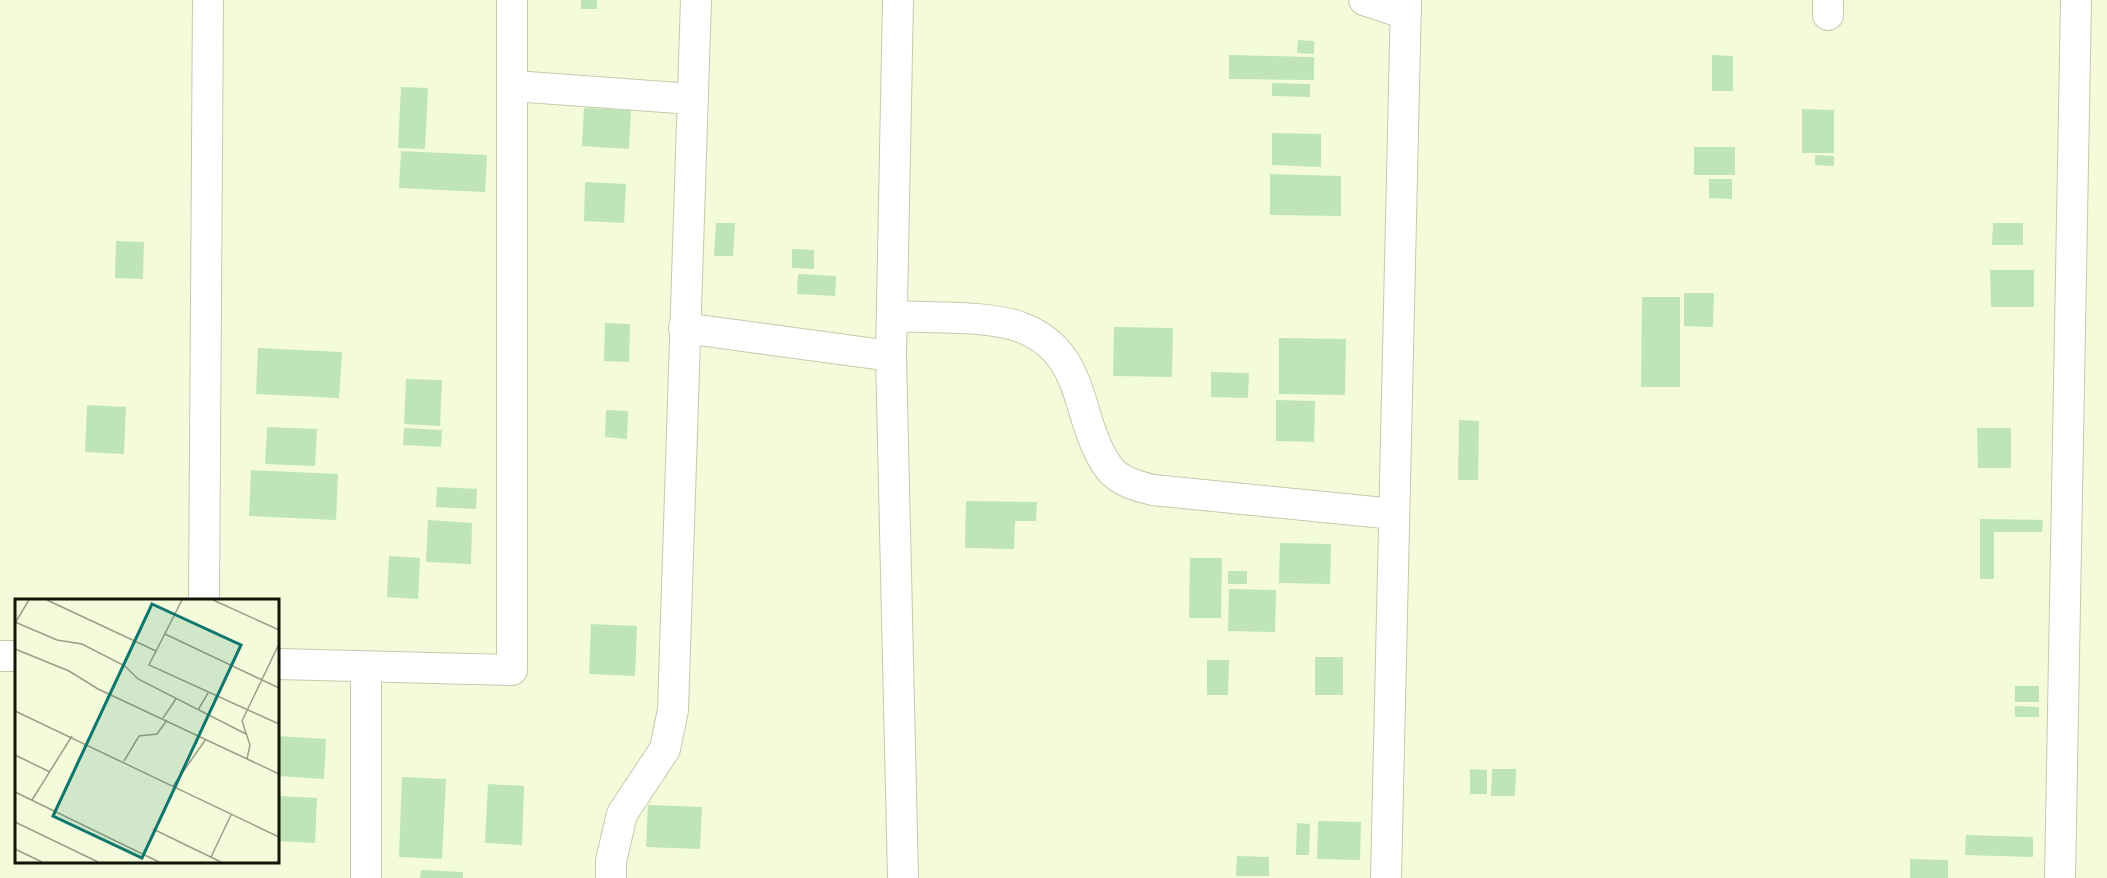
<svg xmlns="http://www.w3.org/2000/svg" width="2107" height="878" font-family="Karla,sans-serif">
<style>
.building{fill:#bee4b8}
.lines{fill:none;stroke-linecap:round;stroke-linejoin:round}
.minor-casing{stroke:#c3cbac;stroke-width:32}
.minor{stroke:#fff;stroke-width:30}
.inset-road{fill:none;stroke:#999f87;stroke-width:1.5}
.view{fill:#0f766e;fill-opacity:0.15;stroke:#0f766e;stroke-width:3}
.inset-edge{fill:none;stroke:#13150a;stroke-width:3}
</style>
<rect width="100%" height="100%" fill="#f3fbdb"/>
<path class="building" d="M 581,0 L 597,0 L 597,9 L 581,9 Z
M 1298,40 L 1314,41 L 1314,54 L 1297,53 Z
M 1229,55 L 1314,57 L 1314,80 L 1229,79 Z
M 1712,55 L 1733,56 L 1733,91 L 1712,91 Z
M 1272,83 L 1310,84 L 1310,97 L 1272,96 Z
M 401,87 L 428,88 L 425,149 L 398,148 Z
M 584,108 L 631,110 L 629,149 L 582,146 Z
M 1802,109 L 1834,110 L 1834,153 L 1802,153 Z
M 1272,133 L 1321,134 L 1321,167 L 1272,165 Z
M 1694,147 L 1735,147 L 1735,175 L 1694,175 Z
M 401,151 L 487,155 L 485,192 L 399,188 Z
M 1815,155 L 1834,156 L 1834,166 L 1815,165 Z
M 1270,174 L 1341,176 L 1341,216 L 1270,215 Z
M 1709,179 L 1732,179 L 1732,199 L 1709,198 Z
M 585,182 L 626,184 L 624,223 L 584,221 Z
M 716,223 L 735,223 L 733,256 L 714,256 Z
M 1993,223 L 2023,223 L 2023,245 L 1992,245 Z
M 116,241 L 144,242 L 143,279 L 115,278 Z
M 792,249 L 814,250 L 814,269 L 792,268 Z
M 1990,270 L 2034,270 L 2034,307 L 1991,307 Z
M 798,274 L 836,276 L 835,296 L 797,294 Z
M 1684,293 L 1714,293 L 1713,327 L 1684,326 Z
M 1642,297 L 1680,297 L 1680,387 L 1641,387 Z
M 605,323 L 630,324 L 629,362 L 604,361 Z
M 1114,327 L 1173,328 L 1172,377 L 1113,376 Z
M 1279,338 L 1346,339 L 1345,395 L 1279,394 Z
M 258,348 L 342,352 L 339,398 L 256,394 Z
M 1211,372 L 1249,373 L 1248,398 L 1211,397 Z
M 406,379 L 442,380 L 440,426 L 404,424 Z
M 1276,400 L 1315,401 L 1314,442 L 1276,441 Z
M 87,405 L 126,407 L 124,454 L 85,452 Z
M 606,410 L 628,411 L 627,439 L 605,437 Z
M 1459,420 L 1479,421 L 1478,480 L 1458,480 Z
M 267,427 L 317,429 L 315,466 L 265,464 Z
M 404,428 L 442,430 L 441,447 L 403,445 Z
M 1977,428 L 2011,428 L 2011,468 L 1978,468 Z
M 251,470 L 338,474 L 336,520 L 249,516 Z
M 437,487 L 477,489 L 476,509 L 436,507 Z
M 966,501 L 1037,502 L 1036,521 L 1015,521 L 1014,549 L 965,548 Z
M 1980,519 L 2043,520 L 2042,532 L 1994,532 L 1994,579 L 1980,579 Z
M 428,520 L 472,523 L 471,564 L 426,562 Z
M 1280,543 L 1331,544 L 1330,584 L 1279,583 Z
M 389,556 L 420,558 L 418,599 L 387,597 Z
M 1190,558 L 1222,558 L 1221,618 L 1189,618 Z
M 1228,571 L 1247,571 L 1247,584 L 1228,584 Z
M 1229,589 L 1276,590 L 1275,632 L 1228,631 Z
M 591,624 L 637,626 L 635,676 L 589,674 Z
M 1315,657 L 1343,657 L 1343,695 L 1315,695 Z
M 1207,660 L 1229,660 L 1228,695 L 1207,695 Z
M 2015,686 L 2039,686 L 2039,702 L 2015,702 Z
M 2015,706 L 2039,707 L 2039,717 L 2015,717 Z
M 278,736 L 326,739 L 324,779 L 278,776 Z
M 1470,769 L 1487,770 L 1487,794 L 1470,794 Z
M 1492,769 L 1516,769 L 1515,796 L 1491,796 Z
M 402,777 L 446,779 L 442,859 L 399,857 Z
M 488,784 L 524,786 L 522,845 L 485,843 Z
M 278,796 L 317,798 L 315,843 L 278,841 Z
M 648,805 L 702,807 L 700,849 L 646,847 Z
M 1318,821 L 1361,822 L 1360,860 L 1317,859 Z
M 1297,823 L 1310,824 L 1309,855 L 1296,855 Z
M 1966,835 L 2033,837 L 2033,857 L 1965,855 Z
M 1237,856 L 1269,857 L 1269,876 L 1236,876 Z
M 1910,859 L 1948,860 L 1948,878 L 1910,878 Z
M 421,870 L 463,872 L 463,878 L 420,878 Z"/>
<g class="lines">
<g class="minor-casing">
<path id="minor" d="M 898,0 L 891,356 L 903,878
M 1364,0 L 1406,14
M 1828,15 L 1828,0
M 514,86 L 692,99
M 893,316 C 928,318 987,315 1020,327 C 1089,352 1074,420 1109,468 C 1120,482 1137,486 1153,490 L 1394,514
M 684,328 L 891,356
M 204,600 L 208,0
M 0,656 L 16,656
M 278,664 L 512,670 L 512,0
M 366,667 L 366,878
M 611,878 L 611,861 L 622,814 L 665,749 L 673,710 L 696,0
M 1386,878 L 1406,0
M 2060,878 L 2076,0"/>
</g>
<use href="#minor" class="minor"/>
</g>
<g transform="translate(15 599)">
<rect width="264" height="264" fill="#f3fbdb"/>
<path class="inset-road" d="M 32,1 L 141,52M 167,1 L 134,66 L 264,125M 198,1 L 264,31M 0,23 L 42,41 L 67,45 L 110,67 L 123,80 L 231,135M 0,24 L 14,1M 150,35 L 264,89M 0,50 L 54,72 L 83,90 L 264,175M 183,111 L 193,94M 0,112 L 264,238M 148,119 L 161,100M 0,156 L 35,173M 232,160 L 235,146 L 227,122 L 264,45M 109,162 L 124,137 L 142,135 L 152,121M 158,187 L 191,140M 0,193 L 144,263M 17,201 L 57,137M 0,223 L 83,263M 138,230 L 206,263M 0,250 L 27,263M 196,258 L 216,216"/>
<path class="view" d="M 137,5 L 226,46 L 127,259 L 38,217 Z"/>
<rect width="264" height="264" class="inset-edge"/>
</g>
</svg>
